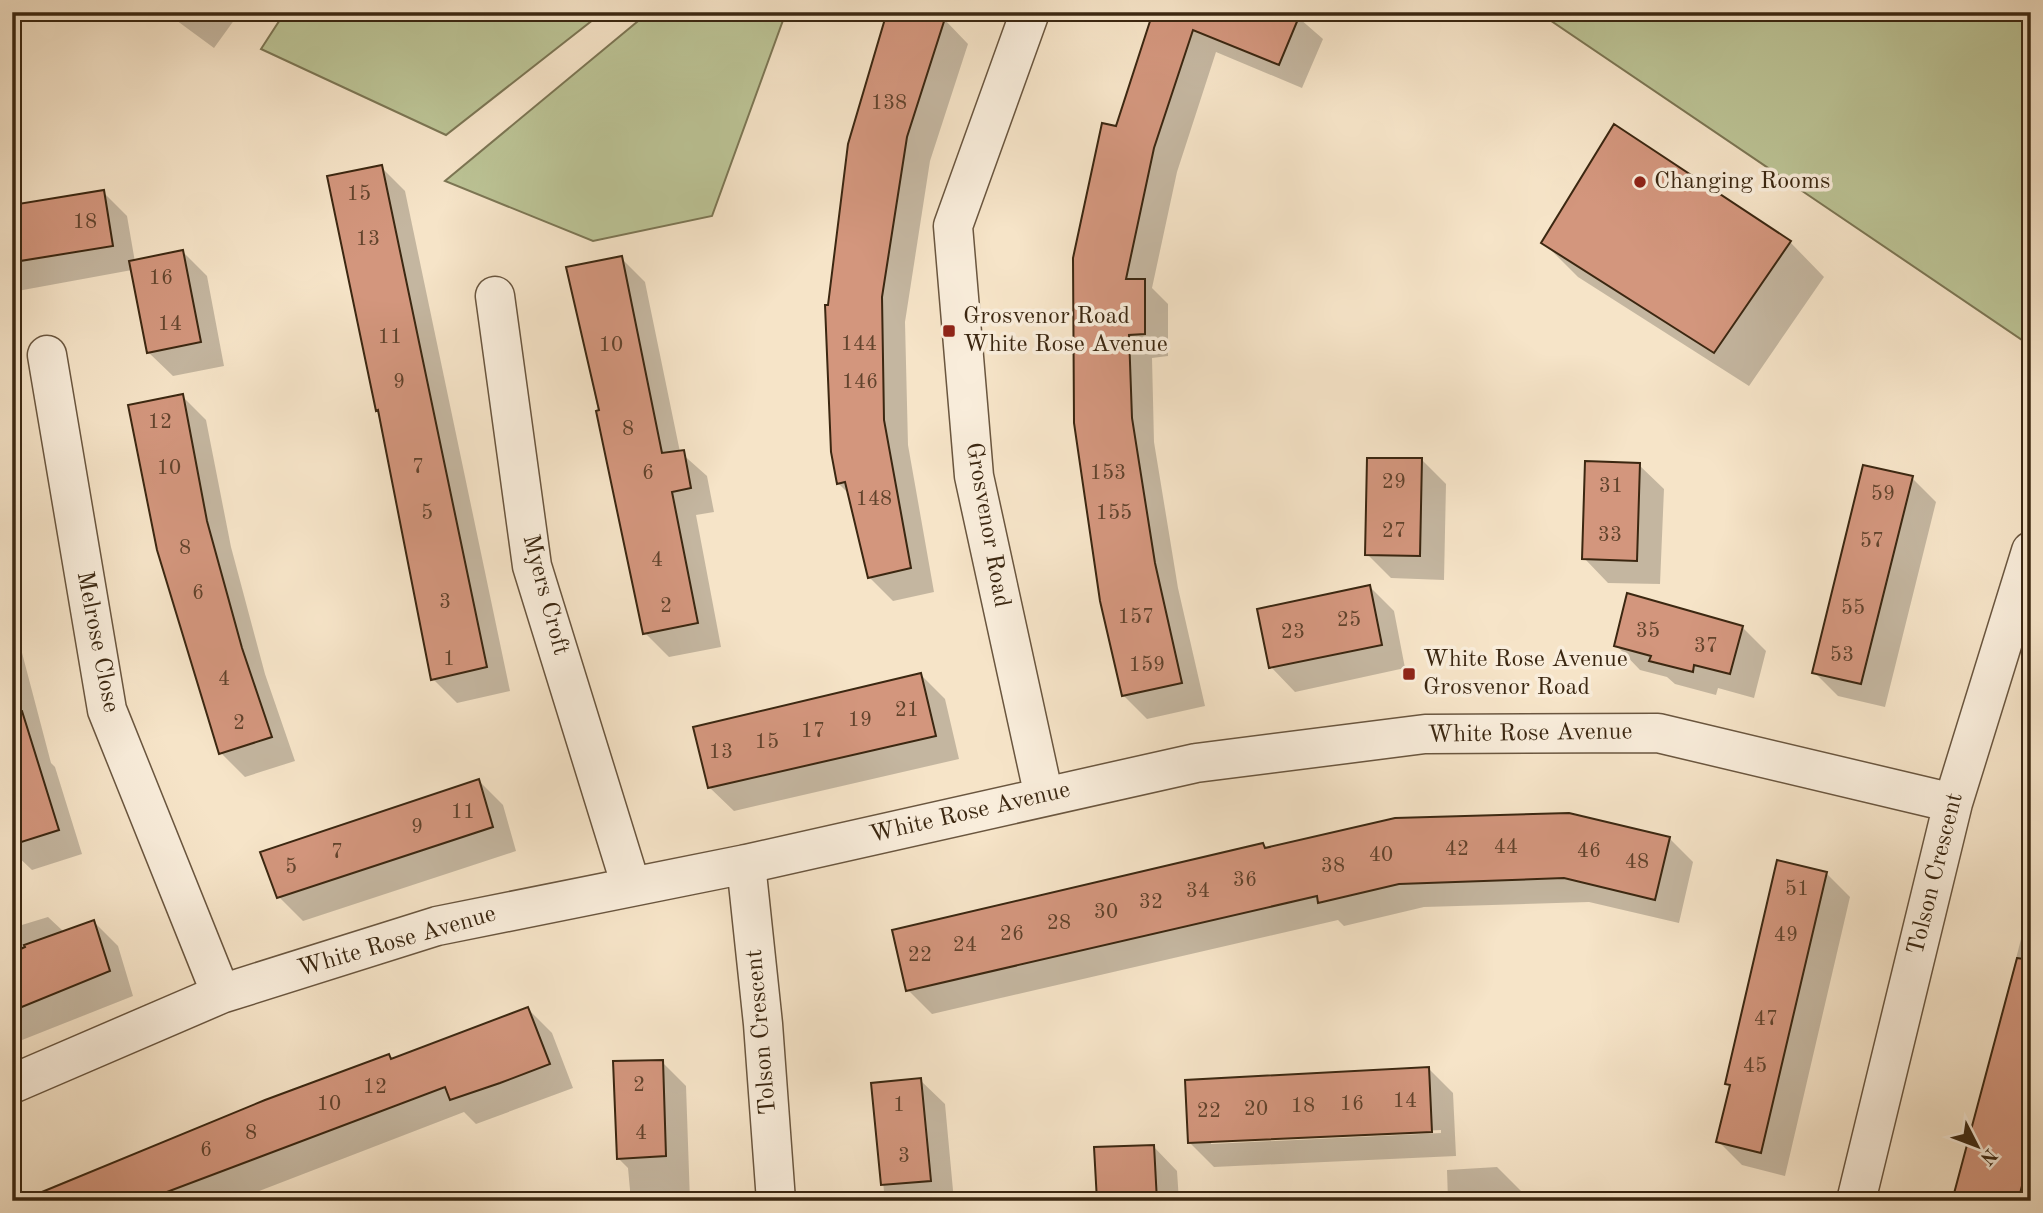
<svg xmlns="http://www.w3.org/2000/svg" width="2043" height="1213" font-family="'Old Standard TT',serif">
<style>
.green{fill:#bcc496;stroke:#7c7654;stroke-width:2}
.shadow{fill:#0003;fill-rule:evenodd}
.building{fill:#d3967d;stroke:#3b2711;stroke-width:2}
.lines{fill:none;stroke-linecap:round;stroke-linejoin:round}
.minor-casing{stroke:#6a563f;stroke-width:41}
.minor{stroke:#f9eddb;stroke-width:38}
.poi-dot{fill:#8f2418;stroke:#f9eddb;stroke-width:2.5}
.labels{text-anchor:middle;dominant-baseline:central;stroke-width:7;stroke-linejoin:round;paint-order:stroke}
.number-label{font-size:21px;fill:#61432c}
.poi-label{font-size:24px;fill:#3b2711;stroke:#f9eddb;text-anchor:start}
.street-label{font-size:24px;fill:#3b2711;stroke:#f9eddb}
</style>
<rect width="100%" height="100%" fill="#f6e4c8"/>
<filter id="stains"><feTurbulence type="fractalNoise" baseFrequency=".00286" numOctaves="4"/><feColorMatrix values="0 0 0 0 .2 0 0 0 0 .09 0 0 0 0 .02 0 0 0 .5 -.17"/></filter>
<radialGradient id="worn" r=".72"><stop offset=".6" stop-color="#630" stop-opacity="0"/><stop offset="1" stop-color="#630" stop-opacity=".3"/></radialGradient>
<path class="green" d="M 285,12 L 603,12 L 446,135 L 261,49 Z
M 649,12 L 786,12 L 712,216 L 593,241 L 445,181 Z
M 1538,12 L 2031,12 L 2031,346 Z"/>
<path class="shadow" d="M 165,12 L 240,12 L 214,48 Z
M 1152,12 L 1292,12 L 1323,39 L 1302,88 L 1216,52 L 1177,172 L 1152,288 L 1168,304 L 1168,356 L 1152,358 L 1154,442 L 1178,588 L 1205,706 L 1147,719 L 1124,696 L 1117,128 L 1156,16 Z
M 944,19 L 968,44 L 930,161 L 905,322 L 908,445 L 934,592 L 893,601 L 869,577 L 849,494 L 838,483 L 829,307 Z
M 381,167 L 405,191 L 510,691 L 457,703 L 433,679 L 329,178 Z
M 103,192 L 127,216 L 135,262 L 183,252 L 207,276 L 224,366 L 173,376 L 148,352 L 132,270 L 12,292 L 12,211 Z
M 1543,242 L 1790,242 L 1824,277 L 1749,386 L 1578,277 Z
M 621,258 L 645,282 L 680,452 L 707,476 L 714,512 L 696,515 L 721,647 L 669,657 L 645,633 L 568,268 Z
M 182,396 L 206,420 L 231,547 L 265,674 L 295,761 L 245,777 L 221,753 Z
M 1422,460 L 1446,484 L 1444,580 L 1391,578 L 1367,554 Z
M 1639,465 L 1664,489 L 1660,584 L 1608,583 L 1584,558 Z
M 1912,478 L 1936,502 L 1885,707 L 1838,696 L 1814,672 Z
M 1370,587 L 1394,611 L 1405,668 L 1295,692 L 1271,667 Z
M 1742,627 L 1766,651 L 1754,698 L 1718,688 L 1716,695 L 1675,684 L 1667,677 L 1640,670 L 1616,645 Z
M 12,640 L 21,649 L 51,763 L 55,767 L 82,854 L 32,870 L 12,851 Z
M 921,675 L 945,699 L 959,759 L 734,811 L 709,787 Z
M 479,781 L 503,805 L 516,851 L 303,921 L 279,897 Z
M 1669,838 L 1693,862 L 1679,923 L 1589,902 L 1424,907 L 1344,926 L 1338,920 L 932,1014 L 908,990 L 1263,845 L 1268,849 Z
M 1826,873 L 1850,897 L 1785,1176 L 1742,1165 L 1718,1141 L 1732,1088 L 1727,1083 Z
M 2031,874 L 2031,890 L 2027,886 Z
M 2031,900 L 2031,1201 L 1954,1201 Z
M 48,917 L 64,932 L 94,922 L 118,946 L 133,996 L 12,1044 L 12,928 Z
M 528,1009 L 552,1033 L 573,1088 L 476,1124 L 464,1112 L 233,1201 L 60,1201 L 54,1186 L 266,1102 L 389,1056 L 392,1060 Z
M 662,1062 L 686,1086 L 690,1201 L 631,1201 L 628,1168 L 619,1159 Z
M 1429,1069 L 1453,1093 L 1456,1156 L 1214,1167 L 1190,1143 ZM 1441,1130 L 1441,1133 L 1211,1144 L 1211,1141 Z
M 920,1080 L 945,1104 L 954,1201 L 885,1201 L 873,1085 Z
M 1153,1146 L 1177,1171 L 1179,1201 L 1107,1201 Z
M 1497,1167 L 1521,1191 L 1521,1201 L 1448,1201 L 1447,1170 Z"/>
<path class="building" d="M 887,12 L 947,12 L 907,137 L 882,297 L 884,420 L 911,568 L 868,578 L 845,482 L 837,484 L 831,452 L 825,305 L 828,305 L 848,144 Z
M 1153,12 L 1301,12 L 1279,65 L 1193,30 L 1154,148 L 1126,279 L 1145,279 L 1145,334 L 1129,335 L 1132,418 L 1155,563 L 1182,683 L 1122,696 L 1100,601 L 1074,423 L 1073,258 L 1102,123 L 1116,126 Z
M 1614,124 L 1791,241 L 1714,353 L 1541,243 Z
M 382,165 L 487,667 L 431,680 L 378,410 L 376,411 L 327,176 Z
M 104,190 L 113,246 L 20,261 L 12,205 Z
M 183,250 L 201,342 L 147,353 L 129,261 Z
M 622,256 L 662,453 L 684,450 L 691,488 L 672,492 L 698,623 L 643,634 L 596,411 L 599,410 L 566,267 Z
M 183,394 L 207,521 L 242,648 L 272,737 L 219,754 L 157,550 L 128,405 Z
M 1367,458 L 1422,458 L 1420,556 L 1365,555 Z
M 1585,461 L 1640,463 L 1637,561 L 1582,559 Z
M 1863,465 L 1913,476 L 1861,684 L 1812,673 Z
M 1370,585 L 1382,645 L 1269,668 L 1257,609 Z
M 1627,593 L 1743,626 L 1730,674 L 1694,665 L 1693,672 L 1649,661 L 1651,656 L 1614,646 Z
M 921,673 L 936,736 L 708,788 L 693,727 Z
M 22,711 L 59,830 L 12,845 L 12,712 Z
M 479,779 L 493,827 L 277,898 L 260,852 Z
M 1569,813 L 1670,837 L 1655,900 L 1564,878 L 1399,884 L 1318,903 L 1317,896 L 906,991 L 892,930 L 1263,843 L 1265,848 L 1395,818 Z
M 1777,860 L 1827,872 L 1761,1153 L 1716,1142 L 1730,1085 L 1725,1084 Z
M 94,920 L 110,971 L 12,1011 L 12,953 L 25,947 L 24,945 Z
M 2017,958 L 2031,960 L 2031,1152 L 2018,1201 L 1952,1201 Z
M 528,1007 L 550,1064 L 500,1083 L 450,1100 L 445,1087 L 143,1201 L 20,1201 L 265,1100 L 389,1054 L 391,1059 Z
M 663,1060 L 666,1156 L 617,1159 L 613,1061 Z
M 1429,1067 L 1432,1132 L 1188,1143 L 1185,1080 Z
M 921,1078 L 931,1181 L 881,1185 L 871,1083 Z
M 1154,1145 L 1157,1201 L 1097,1201 L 1094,1147 Z"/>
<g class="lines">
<g class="minor-casing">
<path id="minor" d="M 1030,12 L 953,226 L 974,476 L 1044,797
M 495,296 L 532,566 L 631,886
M 47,355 L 107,710 L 221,994
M 746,864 L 763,1024 L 776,1201
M 12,1084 L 221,994 L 437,926 L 746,864 L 1196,763 L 1425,734 L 1658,733 L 1953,803
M 1856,1201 L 1953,803 L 2031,551"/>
</g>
<use href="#minor" class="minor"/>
</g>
<g class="poi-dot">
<circle cx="1640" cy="182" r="7"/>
<rect x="942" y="324" width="14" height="14" rx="3.5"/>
<rect x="1402" y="667" width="14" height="14" rx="3.5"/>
</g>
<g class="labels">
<g class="number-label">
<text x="889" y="103">138</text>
<text x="359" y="194">15</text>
<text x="85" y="222">18</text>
<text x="368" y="239">13</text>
<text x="161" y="278">16</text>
<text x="170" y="324">14</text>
<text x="390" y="337">11</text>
<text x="859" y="344">144</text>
<text x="611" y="345">10</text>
<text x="399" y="382">9</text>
<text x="860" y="382">146</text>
<text x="160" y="422">12</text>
<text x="628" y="429">8</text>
<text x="418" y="467">7</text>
<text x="169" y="468">10</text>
<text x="648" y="473">6</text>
<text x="1108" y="473">153</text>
<text x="1394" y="482">29</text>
<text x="1611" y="486">31</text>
<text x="1883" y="494">59</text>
<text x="874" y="499">148</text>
<text x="427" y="513">5</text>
<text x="1114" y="513">155</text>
<text x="1394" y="531">27</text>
<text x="1610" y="535">33</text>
<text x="1872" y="541">57</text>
<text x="185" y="548">8</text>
<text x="657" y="560">4</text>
<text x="198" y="593">6</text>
<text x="445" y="602">3</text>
<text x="666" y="606">2</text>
<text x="1853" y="608">55</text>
<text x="1136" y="617">157</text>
<text x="1349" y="620">25</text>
<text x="1648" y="631">35</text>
<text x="1293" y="632">23</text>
<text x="1706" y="646">37</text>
<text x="1842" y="655">53</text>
<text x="449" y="659">1</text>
<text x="1147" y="665">159</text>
<text x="224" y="679">4</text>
<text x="907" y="710">21</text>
<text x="860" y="720">19</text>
<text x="239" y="723">2</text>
<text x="813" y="731">17</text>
<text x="767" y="742">15</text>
<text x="721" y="752">13</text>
<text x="463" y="812">11</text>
<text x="417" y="827">9</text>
<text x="1506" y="847">44</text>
<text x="1457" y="849">42</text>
<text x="1589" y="851">46</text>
<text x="337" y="852">7</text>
<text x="1381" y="855">40</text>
<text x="1637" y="862">48</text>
<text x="1333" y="866">38</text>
<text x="291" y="867">5</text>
<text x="1245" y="880">36</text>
<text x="1797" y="889">51</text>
<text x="1198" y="891">34</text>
<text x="1151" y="902">32</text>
<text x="1106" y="912">30</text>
<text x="1059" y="923">28</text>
<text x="1012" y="934">26</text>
<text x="1786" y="935">49</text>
<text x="965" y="945">24</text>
<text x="920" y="955">22</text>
<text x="1766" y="1019">47</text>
<text x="1755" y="1066">45</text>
<text x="639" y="1085">2</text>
<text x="375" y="1087">12</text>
<text x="1405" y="1101">14</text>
<text x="329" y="1104">10</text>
<text x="1352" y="1104">16</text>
<text x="899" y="1105">1</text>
<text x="1303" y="1106">18</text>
<text x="1256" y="1109">20</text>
<text x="1209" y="1111">22</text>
<text x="251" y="1133">8</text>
<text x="641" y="1133">4</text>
<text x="206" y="1150">6</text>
<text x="904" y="1156">3</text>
</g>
<g class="poi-label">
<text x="1654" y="182">Changing Rooms</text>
<text x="963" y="317">Grosvenor Road<tspan x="963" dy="28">White Rose Avenue</tspan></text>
<text x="1423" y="660">White Rose Avenue<tspan x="1423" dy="28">Grosvenor Road</tspan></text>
</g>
<g class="street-label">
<text transform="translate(987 525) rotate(80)">Grosvenor Road</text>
<text transform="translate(545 595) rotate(75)">Myers Croft</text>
<text transform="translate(97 642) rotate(79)">Melrose Close</text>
<text transform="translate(1530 734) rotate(-1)">White Rose Avenue</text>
<text transform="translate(970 813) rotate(-13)">White Rose Avenue</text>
<text transform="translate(1936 874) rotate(-76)">Tolson Crescent</text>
<text transform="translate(397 942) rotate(-16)">White Rose Avenue</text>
<text transform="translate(762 1032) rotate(-95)">Tolson Crescent</text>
</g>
</g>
<rect width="2043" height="1213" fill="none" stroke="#f6e4c8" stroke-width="42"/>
<rect x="14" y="14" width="2015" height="1185" fill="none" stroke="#3b2711" stroke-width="3.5"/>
<rect x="21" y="21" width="2001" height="1171" fill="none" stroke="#3b2711" stroke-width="2"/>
<g transform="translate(1977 1146) rotate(132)" stroke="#f9eddb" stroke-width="5" paint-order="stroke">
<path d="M0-5L12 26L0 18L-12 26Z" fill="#3b2711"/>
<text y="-10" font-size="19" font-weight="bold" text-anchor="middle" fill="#3b2711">N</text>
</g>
<rect width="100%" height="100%" filter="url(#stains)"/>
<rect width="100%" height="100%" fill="url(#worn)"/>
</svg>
